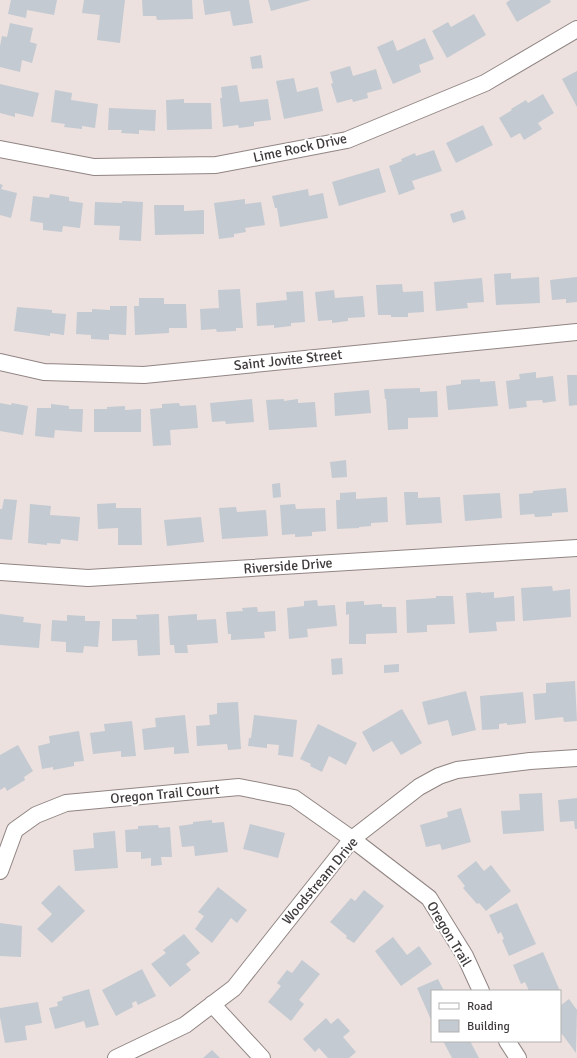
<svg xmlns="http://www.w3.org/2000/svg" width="577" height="1058" font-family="Signika,sans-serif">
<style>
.building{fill:#c3cad1}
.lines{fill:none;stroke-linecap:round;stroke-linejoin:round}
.street-casing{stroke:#908583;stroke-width:18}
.street{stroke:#fff;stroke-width:16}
.labels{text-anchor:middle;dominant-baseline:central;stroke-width:4;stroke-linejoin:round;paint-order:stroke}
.street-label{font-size:14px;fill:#403b3b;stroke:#fff}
</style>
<rect width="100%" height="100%" fill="#ece1df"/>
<path class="building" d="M 11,0 L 57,0 L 54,15 L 27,10 L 26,18 L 8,14 Z
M 84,0 L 125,0 L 120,43 L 97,40 L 100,15 L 82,13 Z
M 142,0 L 192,0 L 193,19 L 157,20 L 156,16 L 143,16 Z
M 203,0 L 249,0 L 253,23 L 233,26 L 230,11 L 205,15 Z
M 268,0 L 311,0 L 271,11 Z
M 510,0 L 550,0 L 551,2 L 517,22 L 506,3 Z
M 474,14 L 486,35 L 447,58 L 432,31 L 448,22 L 451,27 Z
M 10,23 L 33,28 L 30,42 L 37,44 L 32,63 L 22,60 L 20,72 L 0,67 L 0,46 L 2,36 L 7,37 Z
M 425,38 L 434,59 L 419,65 L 421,72 L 393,84 L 377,47 L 393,40 L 397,51 Z
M 261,55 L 263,68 L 252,69 L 250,57 Z
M 350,66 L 353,76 L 376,69 L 382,89 L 367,93 L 368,98 L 353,102 L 352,99 L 337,103 L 331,84 L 333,83 L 330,72 Z
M 577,71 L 577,107 L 562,79 Z
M 294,78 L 297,92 L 318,87 L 323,111 L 284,119 L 276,81 Z
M 0,84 L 39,93 L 33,117 L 15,113 L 15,117 L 0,113 Z
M 237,85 L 240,102 L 268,99 L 271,120 L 254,122 L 254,126 L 239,128 L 238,125 L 223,127 L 220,98 L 222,98 L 221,87 Z
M 55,90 L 72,93 L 71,100 L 98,104 L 95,128 L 82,126 L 82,129 L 64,127 L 65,124 L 51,122 Z
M 543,94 L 554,113 L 538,123 L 542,129 L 524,140 L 520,133 L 511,138 L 499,118 L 512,110 L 511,109 L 526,100 L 528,103 Z
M 184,99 L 184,103 L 211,103 L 212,129 L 167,130 L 166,100 Z
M 109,108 L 156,110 L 155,131 L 139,130 L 139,134 L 121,133 L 122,130 L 108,130 Z
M 483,125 L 493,145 L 456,163 L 446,143 Z
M 434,150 L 442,171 L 412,181 L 415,189 L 399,195 L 389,166 L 402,161 L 401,159 L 415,153 L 416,156 Z
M 379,168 L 386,192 L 339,206 L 332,182 Z
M 0,184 L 3,185 L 1,189 L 17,193 L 11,218 L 0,215 Z
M 308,189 L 309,196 L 323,193 L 328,218 L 280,227 L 277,208 L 275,208 L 272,196 Z
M 50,194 L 69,197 L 69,201 L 83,203 L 80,228 L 63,226 L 62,232 L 43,230 L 43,223 L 30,221 L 33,196 L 49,198 Z
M 245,199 L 245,204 L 261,202 L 265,225 L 245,228 L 246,232 L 234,234 L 234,237 L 219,239 L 214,203 Z
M 122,201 L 143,202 L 141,241 L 119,240 L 120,226 L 94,225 L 95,202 L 122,203 Z
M 154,205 L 184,205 L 184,211 L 204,210 L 204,234 L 155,235 Z
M 463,210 L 466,219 L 453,223 L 450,214 Z
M 511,273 L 511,279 L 539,277 L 540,303 L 496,305 L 494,274 Z
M 577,277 L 577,302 L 566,303 L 566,299 L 552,300 L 550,280 Z
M 482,278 L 484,302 L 467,303 L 468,308 L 436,311 L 434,282 Z
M 402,284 L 403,292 L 423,291 L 424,312 L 408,313 L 408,317 L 391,317 L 391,315 L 378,315 L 376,285 Z
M 240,289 L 243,328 L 236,328 L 236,331 L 217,332 L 216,329 L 201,330 L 200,309 L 219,308 L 218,290 Z
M 334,290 L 335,298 L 363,296 L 365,317 L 348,318 L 348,321 L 332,323 L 332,320 L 318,321 L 315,292 Z
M 303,291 L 305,322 L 291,323 L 291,326 L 274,328 L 274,325 L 257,326 L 256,303 L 287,300 L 286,292 Z
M 139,298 L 164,298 L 164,304 L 186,304 L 187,328 L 169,328 L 169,333 L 135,335 L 134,306 L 139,306 Z
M 110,306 L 127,306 L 126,335 L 109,334 L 109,340 L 91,339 L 91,335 L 76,334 L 77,312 L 92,312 L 92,309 L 110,310 Z
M 17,307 L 52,310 L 52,313 L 66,314 L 64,335 L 50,333 L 50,336 L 14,331 Z
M 536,372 L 536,378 L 553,376 L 556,401 L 543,403 L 542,400 L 526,401 L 527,407 L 509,409 L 506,381 L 520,379 L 519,374 Z
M 567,375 L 577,375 L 577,405 L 569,406 Z
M 480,379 L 480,382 L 495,381 L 498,406 L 448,410 L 446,386 L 461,384 L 461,380 Z
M 420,388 L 420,392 L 437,391 L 438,417 L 408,418 L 408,429 L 388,430 L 386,399 L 385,399 L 384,389 Z
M 369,390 L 371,413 L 335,416 L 334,393 Z
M 252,399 L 254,422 L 226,424 L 225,421 L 212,422 L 210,403 Z
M 284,399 L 284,401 L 298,399 L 298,403 L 315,402 L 317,427 L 269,430 L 266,400 Z
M 0,403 L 11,405 L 12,403 L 28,406 L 23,435 L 0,431 Z
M 179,403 L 180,406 L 196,405 L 198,428 L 170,430 L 171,445 L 153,446 L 150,409 L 162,408 L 162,404 Z
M 51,404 L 69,406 L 69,409 L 83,409 L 82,432 L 55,430 L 54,438 L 35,436 L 37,408 L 51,408 Z
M 125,406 L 125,410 L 141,409 L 141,432 L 94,432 L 94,409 L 107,409 L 107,407 Z
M 346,460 L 347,477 L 332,478 L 330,462 Z
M 280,483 L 281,497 L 273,498 L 272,484 Z
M 566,488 L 568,512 L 552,513 L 552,516 L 535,517 L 534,514 L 520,515 L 519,494 L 533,493 L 533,491 Z
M 356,492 L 356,499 L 387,497 L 388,522 L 371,523 L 371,526 L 359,527 L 359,528 L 337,529 L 336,500 L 340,500 L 340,493 Z
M 404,492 L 418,492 L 418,498 L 440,497 L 442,523 L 406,525 Z
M 500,493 L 502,518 L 465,521 L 463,495 Z
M 4,499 L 17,500 L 12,540 L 0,539 L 0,509 L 2,509 Z
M 116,503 L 116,508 L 141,508 L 142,545 L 118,545 L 118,528 L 98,529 L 97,504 Z
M 30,504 L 51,506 L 50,515 L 80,517 L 78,541 L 61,539 L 60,544 L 47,543 L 47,545 L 28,543 Z
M 295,504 L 296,509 L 325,508 L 326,531 L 312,532 L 312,536 L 295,537 L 295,534 L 282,535 L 280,505 Z
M 236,507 L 237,512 L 266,510 L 268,536 L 222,539 L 219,508 Z
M 201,517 L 204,542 L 167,546 L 164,520 Z
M 552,586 L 553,591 L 570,589 L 571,617 L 523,621 L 521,588 Z
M 481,592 L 481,593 L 494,592 L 494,598 L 514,596 L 515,621 L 496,622 L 497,631 L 469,633 L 466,593 Z
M 436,596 L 453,596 L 455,624 L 427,625 L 427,632 L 407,633 L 406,600 L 436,598 Z
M 317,600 L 318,606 L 335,605 L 337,626 L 307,629 L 308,637 L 289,639 L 287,608 L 304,606 L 304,601 Z
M 364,601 L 364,605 L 382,604 L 382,607 L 396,607 L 397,633 L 366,634 L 366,644 L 349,644 L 349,614 L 346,615 L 346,602 Z
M 257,607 L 258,612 L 275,611 L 276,631 L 264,632 L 265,638 L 231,640 L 231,634 L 228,634 L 226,612 L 243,611 L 242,608 Z
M 0,614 L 24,617 L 23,622 L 41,624 L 39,648 L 0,645 Z
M 159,614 L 160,655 L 138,656 L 137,640 L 112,641 L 112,619 L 137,619 L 136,615 Z
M 197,614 L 197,620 L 216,619 L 218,643 L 187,645 L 188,653 L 175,653 L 174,645 L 170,645 L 168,616 Z
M 67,615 L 85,616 L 85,621 L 100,621 L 98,647 L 84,646 L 83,653 L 66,652 L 66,642 L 51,641 L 52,620 L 67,621 Z
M 342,658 L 343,674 L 332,675 L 331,659 Z
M 399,664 L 399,672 L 384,673 L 384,665 Z
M 575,681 L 577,721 L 564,722 L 563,717 L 535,720 L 533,694 L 546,693 L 546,683 Z
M 466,691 L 476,730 L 452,736 L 448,720 L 428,725 L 422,702 Z
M 523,692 L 526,723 L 507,725 L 507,723 L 499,724 L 499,729 L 482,730 L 480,696 Z
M 238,702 L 241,749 L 228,750 L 227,744 L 197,746 L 196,726 L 210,725 L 209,715 L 217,714 L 217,703 Z
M 402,709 L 422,743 L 401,755 L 392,741 L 373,752 L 362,732 Z
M 185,715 L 189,753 L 174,754 L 174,747 L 144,750 L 142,729 L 156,727 L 155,718 Z
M 254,715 L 297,720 L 293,757 L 278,755 L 279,745 L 267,744 L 267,748 L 248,746 L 249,738 L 251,738 Z
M 132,721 L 136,756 L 121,757 L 121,751 L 93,754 L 90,733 L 105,731 L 104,724 Z
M 318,724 L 357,743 L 346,765 L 329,756 L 322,772 L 310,766 L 311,764 L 300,759 Z
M 79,731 L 84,761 L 74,762 L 74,766 L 53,770 L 53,767 L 42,769 L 38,746 L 50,743 L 49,736 Z
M 18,745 L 33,771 L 24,777 L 25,780 L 7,791 L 5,787 L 0,790 L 0,755 Z
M 542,793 L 544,831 L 503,834 L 501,811 L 520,810 L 519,794 Z
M 577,798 L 577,829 L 575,829 L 574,821 L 560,822 L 558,800 Z
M 461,808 L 471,842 L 442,850 L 440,844 L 426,847 L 420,825 L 448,817 L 447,812 Z
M 212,820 L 212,823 L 224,822 L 228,852 L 195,856 L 194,846 L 182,847 L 179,826 L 193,824 L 193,822 Z
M 250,824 L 285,833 L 278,858 L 243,849 Z
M 158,825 L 159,828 L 170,827 L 172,857 L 161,857 L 162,865 L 151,866 L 151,858 L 141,859 L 141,852 L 126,852 L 125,830 L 138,829 L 138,826 Z
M 115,831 L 118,868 L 75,871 L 73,850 L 94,848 L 93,833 Z
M 476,861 L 484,871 L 491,865 L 511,891 L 486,911 L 479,903 L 477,904 L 463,888 L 465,886 L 457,876 Z
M 59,885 L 85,911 L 52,943 L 37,929 L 52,914 L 41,903 Z
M 218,887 L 247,910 L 237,923 L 231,918 L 212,943 L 195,929 L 204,916 L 198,912 Z
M 364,890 L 384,906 L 354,943 L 346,938 L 347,936 L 330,922 L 351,898 L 355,901 Z
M 517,903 L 536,944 L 509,956 L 502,940 L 504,939 L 501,932 L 498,934 L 489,915 Z
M 0,923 L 22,926 L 21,957 L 0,956 Z
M 184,934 L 200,953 L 186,964 L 191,970 L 170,987 L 151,964 L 166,953 L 163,950 Z
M 393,937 L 407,955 L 419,946 L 432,964 L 401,986 L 375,951 Z
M 543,952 L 560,991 L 529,991 L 525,982 L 521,984 L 513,965 Z
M 302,960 L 320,974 L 299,1000 L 304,1004 L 291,1021 L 268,1002 L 281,986 L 277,983 L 287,970 L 292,973 Z
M 142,969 L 156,996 L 138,1005 L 136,1001 L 132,1003 L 133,1007 L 116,1016 L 102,990 Z
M 438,979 L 444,991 L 432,991 L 432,1022 L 417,988 Z
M 89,989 L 99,1025 L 86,1028 L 84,1021 L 55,1029 L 49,1008 L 58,1006 L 57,1002 L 63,1000 L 62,997 Z
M 569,999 L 577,1010 L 576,1053 L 562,1034 L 560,1035 L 560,1006 Z
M 38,1002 L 42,1023 L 25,1026 L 27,1040 L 5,1043 L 0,1017 L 0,1008 Z
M 326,1018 L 331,1024 L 338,1018 L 350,1031 L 343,1037 L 356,1052 L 349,1058 L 328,1058 L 319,1048 L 315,1052 L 303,1039 Z
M 443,1041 L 470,1041 L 479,1058 L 452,1058 Z
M 212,1050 L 220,1058 L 203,1058 Z"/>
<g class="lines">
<g class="street-casing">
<path id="street" d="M 0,149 L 94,167 L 216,165 L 347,140 L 485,83 L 577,29
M 0,362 L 44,372 L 144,375 L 577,332
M 0,572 L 88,578 L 577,548
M 0,871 L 15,830 L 36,815 L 66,803 L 239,787 L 294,798 L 352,839 L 429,898 L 465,956 L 481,991
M 212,1004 L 262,1058
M 507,1041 L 518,1058
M 116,1058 L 185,1025 L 234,988 L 352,839 L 419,787 L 439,776 L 457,770 L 530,761 L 577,758"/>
</g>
<use href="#street" class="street"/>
</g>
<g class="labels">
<g class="street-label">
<text transform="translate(300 148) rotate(-12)">Lime Rock Drive</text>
<text transform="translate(288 360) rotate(-6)">Saint Jovite Street</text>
<text transform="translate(288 566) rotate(-4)">Riverside Drive</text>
<text transform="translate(165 794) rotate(-5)">Oregon Trail Court</text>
<text transform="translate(320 881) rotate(-50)">Woodstream Drive</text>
<text transform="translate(449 934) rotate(59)">Oregon Trail</text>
</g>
</g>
<rect x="431" y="990" width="130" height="52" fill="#ffffff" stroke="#b3b1b1"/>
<rect x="439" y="1003" width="20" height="6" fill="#ffffff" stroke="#b3b1b1"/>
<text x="467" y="1010" font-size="12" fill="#403b3b">Road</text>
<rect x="439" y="1020" width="20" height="12" fill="#c3cad1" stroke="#b3b1b1"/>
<text x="467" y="1030" font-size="12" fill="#403b3b">Building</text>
</svg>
